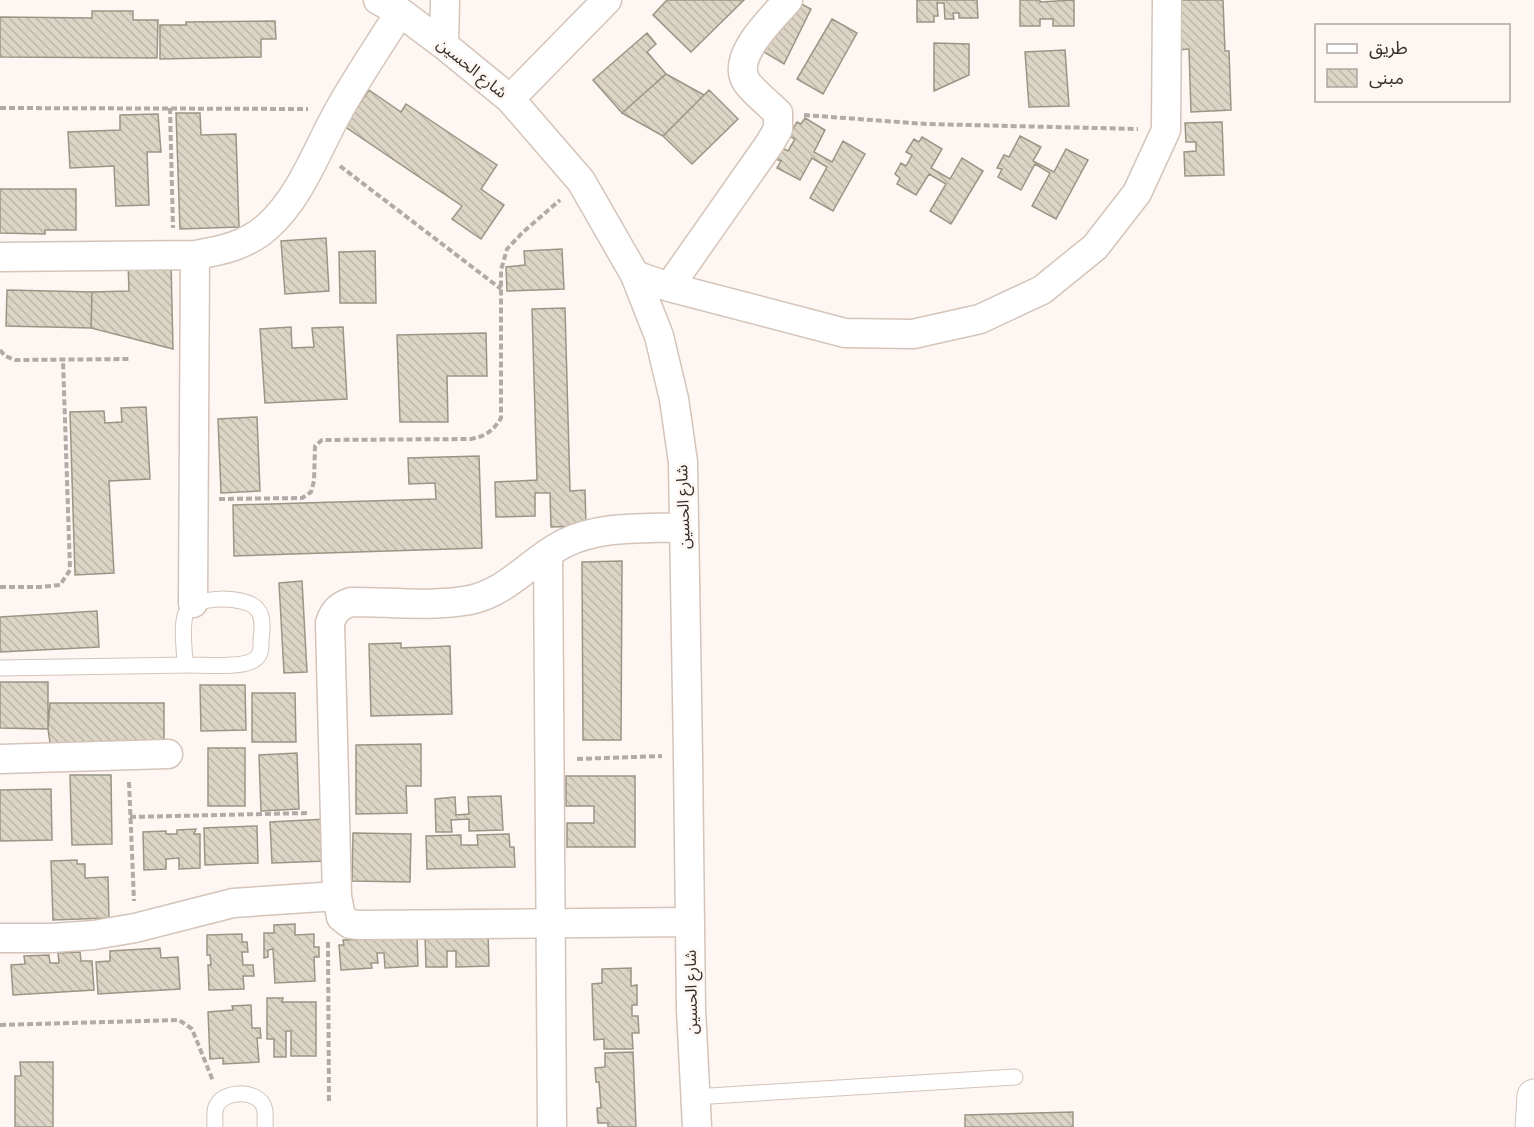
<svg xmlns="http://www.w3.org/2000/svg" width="1534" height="1127" font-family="Figtree,'Noto Sans Arabic',sans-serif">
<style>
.building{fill:url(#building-back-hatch);stroke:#9b9585;stroke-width:1.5}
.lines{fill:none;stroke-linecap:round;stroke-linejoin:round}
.service-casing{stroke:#d4c4b9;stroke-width:17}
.minor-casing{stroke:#d4c4b9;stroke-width:31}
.tertiary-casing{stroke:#d4c4b9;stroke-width:35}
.path{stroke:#b1aba7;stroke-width:4;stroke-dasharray:6 3;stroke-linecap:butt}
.service{stroke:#fff;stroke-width:15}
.minor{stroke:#fff;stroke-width:28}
.tertiary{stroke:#fff;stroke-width:33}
.labels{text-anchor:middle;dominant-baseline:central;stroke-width:5;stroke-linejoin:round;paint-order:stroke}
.street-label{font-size:16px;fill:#342e2a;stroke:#fdf6f2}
</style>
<defs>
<pattern id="building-back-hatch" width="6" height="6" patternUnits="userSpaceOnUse" patternTransform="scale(1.5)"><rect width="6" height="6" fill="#dcd5c5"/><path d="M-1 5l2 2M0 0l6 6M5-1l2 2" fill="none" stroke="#bdb7a9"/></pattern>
</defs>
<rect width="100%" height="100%" fill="#fdf6f2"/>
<path class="building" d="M 667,0 L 744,0 L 691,52 L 653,15 Z
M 794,0 L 811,9 L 784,64 L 764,52 Z
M 917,0 L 977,0 L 978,18 L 959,18 L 959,13 L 953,13 L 954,19 L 945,19 L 944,3 L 937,3 L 938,16 L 934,16 L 934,22 L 917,22 Z
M 1020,0 L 1040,0 L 1040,2 L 1074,0 L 1074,26 L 1053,26 L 1053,19 L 1040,19 L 1040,26 L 1020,26 Z
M 1177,0 L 1223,0 L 1225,51 L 1229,51 L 1231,110 L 1191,112 L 1189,49 L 1179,50 Z
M 92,11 L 133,11 L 133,20 L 158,20 L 157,58 L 0,57 L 0,17 L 92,18 Z
M 832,19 L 857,33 L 823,94 L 797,79 Z
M 275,21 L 276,39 L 261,39 L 261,57 L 160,59 L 160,25 L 186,25 L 186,22 Z
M 647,33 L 656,44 L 647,52 L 666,74 L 622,113 L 593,80 Z
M 934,43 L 969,44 L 969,75 L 934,91 Z
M 1065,50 L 1069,106 L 1029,107 L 1025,52 Z
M 666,74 L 704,95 L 663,136 L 622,113 Z
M 369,90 L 401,112 L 406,104 L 497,165 L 481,189 L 504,205 L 481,239 L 452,219 L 462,206 L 344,126 Z
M 709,90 L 738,119 L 692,164 L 663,136 Z
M 176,113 L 200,113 L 201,135 L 236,134 L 239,227 L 180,229 Z
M 158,114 L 161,152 L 147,152 L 149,205 L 116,206 L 114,166 L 70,168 L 68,132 L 120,130 L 120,115 Z
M 805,118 L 825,130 L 814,152 L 832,162 L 843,141 L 865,154 L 833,211 L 810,198 L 827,167 L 812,158 L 800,180 L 777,168 L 781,161 L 776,159 L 782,148 L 788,151 L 795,139 L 789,136 L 797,122 L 801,124 Z
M 1222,122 L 1224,175 L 1185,176 L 1184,152 L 1196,151 L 1196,142 L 1186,142 L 1185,123 Z
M 1020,136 L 1041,147 L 1033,161 L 1054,172 L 1066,149 L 1088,160 L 1056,219 L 1032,206 L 1050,173 L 1035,164 L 1021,190 L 998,177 L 1002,169 L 997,168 L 1004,155 L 1009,157 Z
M 922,137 L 942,149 L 931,168 L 950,179 L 962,158 L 983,171 L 951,224 L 930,211 L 946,184 L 929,174 L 916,195 L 897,184 L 900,178 L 895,174 L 901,163 L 906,166 L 912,155 L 906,152 L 914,139 L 919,142 Z
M 0,189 L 76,189 L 76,230 L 45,230 L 45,234 L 0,233 Z
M 326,238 L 329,291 L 285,294 L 281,241 Z
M 562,249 L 564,289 L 507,291 L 506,267 L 525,265 L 524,251 Z
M 375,251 L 376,303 L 340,303 L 339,252 Z
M 171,262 L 173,349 L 91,328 L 92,292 L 129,291 L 128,263 Z
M 7,290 L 92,292 L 91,328 L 6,326 Z
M 565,308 L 570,491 L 585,490 L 586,526 L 551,527 L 550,493 L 535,493 L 535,516 L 496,517 L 495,482 L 537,480 L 532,309 Z
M 291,327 L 292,348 L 314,347 L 312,328 L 343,327 L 347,399 L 265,403 L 260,329 Z
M 486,333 L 487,376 L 447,376 L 448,422 L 400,422 L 397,335 Z
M 146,407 L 150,479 L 109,481 L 114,573 L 75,575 L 70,412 L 104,411 L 105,423 L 122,422 L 121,408 Z
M 257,417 L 260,491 L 221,493 L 218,419 Z
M 479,456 L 482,548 L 234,556 L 233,505 L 436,499 L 435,483 L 409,484 L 408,458 Z
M 622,561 L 621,740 L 583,740 L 582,562 Z
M 302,581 L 307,672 L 284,673 L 279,583 Z
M 97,611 L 99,647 L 0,652 L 0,617 Z
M 401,643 L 401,648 L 450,646 L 452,714 L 371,716 L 369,644 Z
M 0,682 L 48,682 L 48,729 L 0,728 Z
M 200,685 L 245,685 L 246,730 L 201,731 Z
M 252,693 L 295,693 L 296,742 L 252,742 Z
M 50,703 L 164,703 L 164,748 L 51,749 L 48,729 Z
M 421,744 L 421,786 L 406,786 L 407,813 L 356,814 L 356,745 Z
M 208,748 L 245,748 L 245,806 L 208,806 Z
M 297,753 L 299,809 L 261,811 L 259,755 Z
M 70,775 L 111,775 L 112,844 L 72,845 Z
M 566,776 L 635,776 L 635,847 L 567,847 L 567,823 L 594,823 L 594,806 L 566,806 Z
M 51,789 L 52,840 L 0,841 L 0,790 Z
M 501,796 L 503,830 L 469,831 L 469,819 L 451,820 L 452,832 L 436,832 L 435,799 L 455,797 L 456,815 L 469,814 L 468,797 Z
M 326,819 L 328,861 L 272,863 L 270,822 Z
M 257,826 L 258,863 L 205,865 L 204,828 Z
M 196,829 L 194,834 L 200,834 L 200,868 L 179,869 L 179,858 L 166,859 L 166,869 L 144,870 L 143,832 L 166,831 L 166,834 L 177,834 L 177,830 Z
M 353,833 L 411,834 L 410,882 L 352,881 Z
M 509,834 L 510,847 L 514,847 L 515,867 L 427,869 L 426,836 L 461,835 L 461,845 L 478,845 L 477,835 Z
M 77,860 L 77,864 L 85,864 L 85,878 L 108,877 L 109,918 L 53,920 L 51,861 Z
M 295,924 L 295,935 L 314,934 L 314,947 L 319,947 L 319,957 L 314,957 L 315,981 L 275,983 L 273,949 L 268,950 L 268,957 L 264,958 L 264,933 L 274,933 L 274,925 Z
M 488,932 L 489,966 L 456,967 L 456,951 L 447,951 L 447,967 L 426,967 L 425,934 Z
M 242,934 L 242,942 L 247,942 L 248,952 L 242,952 L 243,965 L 253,965 L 254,976 L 243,976 L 244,989 L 209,990 L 208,965 L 211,965 L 210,955 L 207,955 L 207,935 Z
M 417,937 L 418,966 L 385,968 L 384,953 L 377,953 L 378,963 L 371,963 L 372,968 L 341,970 L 339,945 L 344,945 L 343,940 Z
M 160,948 L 161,958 L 178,957 L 180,989 L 98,994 L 96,962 L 110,961 L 110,951 Z
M 80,952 L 81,961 L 92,961 L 94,990 L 13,995 L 11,965 L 25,964 L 24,956 L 49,955 L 50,963 L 59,963 L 58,953 Z
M 631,968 L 631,986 L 637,985 L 637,1005 L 632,1005 L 632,1016 L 638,1016 L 639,1033 L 632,1033 L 633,1049 L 604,1049 L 604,1039 L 594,1040 L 592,984 L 602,983 L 602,969 Z
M 267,998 L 283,998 L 282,1002 L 316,1002 L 316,1056 L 291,1056 L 291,1031 L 286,1031 L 286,1057 L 274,1057 L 274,1039 L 267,1039 Z
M 251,1005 L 252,1028 L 260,1028 L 261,1038 L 257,1038 L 259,1062 L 223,1064 L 223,1058 L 210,1059 L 208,1012 L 233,1010 L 232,1006 Z
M 633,1052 L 636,1127 L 608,1127 L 608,1123 L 598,1123 L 597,1108 L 601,1108 L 599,1082 L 596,1082 L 595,1068 L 605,1067 L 605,1053 Z
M 20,1062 L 53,1062 L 53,1127 L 15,1127 L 15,1076 L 21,1076 Z
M 1073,1112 L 1073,1127 L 965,1127 L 965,1115 Z"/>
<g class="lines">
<g class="service-casing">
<path id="service" d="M 0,668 C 64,667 128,666 191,665 C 207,665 242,668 254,660 C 262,655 261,647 261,640 C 262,630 264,617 257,609 C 247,596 195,595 187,611 C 180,623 185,651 185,665
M 694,1097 L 1015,1077
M 215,1127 C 215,1121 214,1113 216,1107 C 222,1090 258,1089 264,1107 C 266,1113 265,1121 265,1127"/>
</g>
<g class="minor-casing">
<path id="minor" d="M 378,0 L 400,12 L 444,45 L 510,99 L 581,181 L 635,275 L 659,336 L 674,399 L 683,462 L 688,756 L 691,1010 L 697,1127
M 444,45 L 445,0
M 510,99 L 607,0
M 0,257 L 195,255 C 221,251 247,245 267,227 C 301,197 317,149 339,110 C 358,76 380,44 400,12
M 635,275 L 669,287 L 845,333 L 913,334 L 980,319 L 1042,290 L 1095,247 L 1137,193 L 1166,130 L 1167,0
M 669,287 L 770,143 L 778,129 L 778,113 C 771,106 748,87 745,79 C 733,54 773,18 788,0
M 684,527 C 644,529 600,525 563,544 C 530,561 508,592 470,600 C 432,607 390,602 351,602 C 339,606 334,611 330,623 L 337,896 L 341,917 L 350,924 L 360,925 L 689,922
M 548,553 L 552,1127
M 193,603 L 195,255
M 0,759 L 168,754
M 0,938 L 52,938 L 94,935 L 135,928 L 233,903 L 337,896"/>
</g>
<g class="tertiary-casing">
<path id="tertiary" d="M 1532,1127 L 1534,1096"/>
</g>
<path class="path" d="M 0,108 L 308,109
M 170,108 L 173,228
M 804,115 L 926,124 L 1138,129
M 340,166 L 501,289
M 0,350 L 5,356 L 15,360 L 131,359
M 219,499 L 302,498 L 311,492 L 314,481 L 315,446 L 322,440 L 471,439 C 486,436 493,431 501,418 L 501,270 L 507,249 L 522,233 L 560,200
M 0,587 L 40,587 L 60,585 L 70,570 L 63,360
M 577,759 L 662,756
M 129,782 L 134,901
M 130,817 L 307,813
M 328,942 L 329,1104
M 0,1025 L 179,1020 L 192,1029 L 213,1081"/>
<use href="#service" class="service"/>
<use href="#minor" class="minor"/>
<use href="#tertiary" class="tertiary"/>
</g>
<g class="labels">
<g class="street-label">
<text transform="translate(472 68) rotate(39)">شارع الحسين</text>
<text transform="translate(683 507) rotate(-92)">شارع الحسين</text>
<text transform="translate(691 992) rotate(-91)">شارع الحسين</text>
</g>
</g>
<rect x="1315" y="24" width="195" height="78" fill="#fdf6f2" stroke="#ada6a2" stroke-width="1.5"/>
<rect x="1327" y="44" width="30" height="9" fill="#ffffff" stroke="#ada6a2" stroke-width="1.5"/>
<text x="1369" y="54" font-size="18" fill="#342e2a">طريق</text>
<rect x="1327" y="69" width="30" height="18" fill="url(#building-back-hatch)" stroke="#ada6a2" stroke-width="1.5"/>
<text x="1369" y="84" font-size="18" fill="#342e2a">مبنى</text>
</svg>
